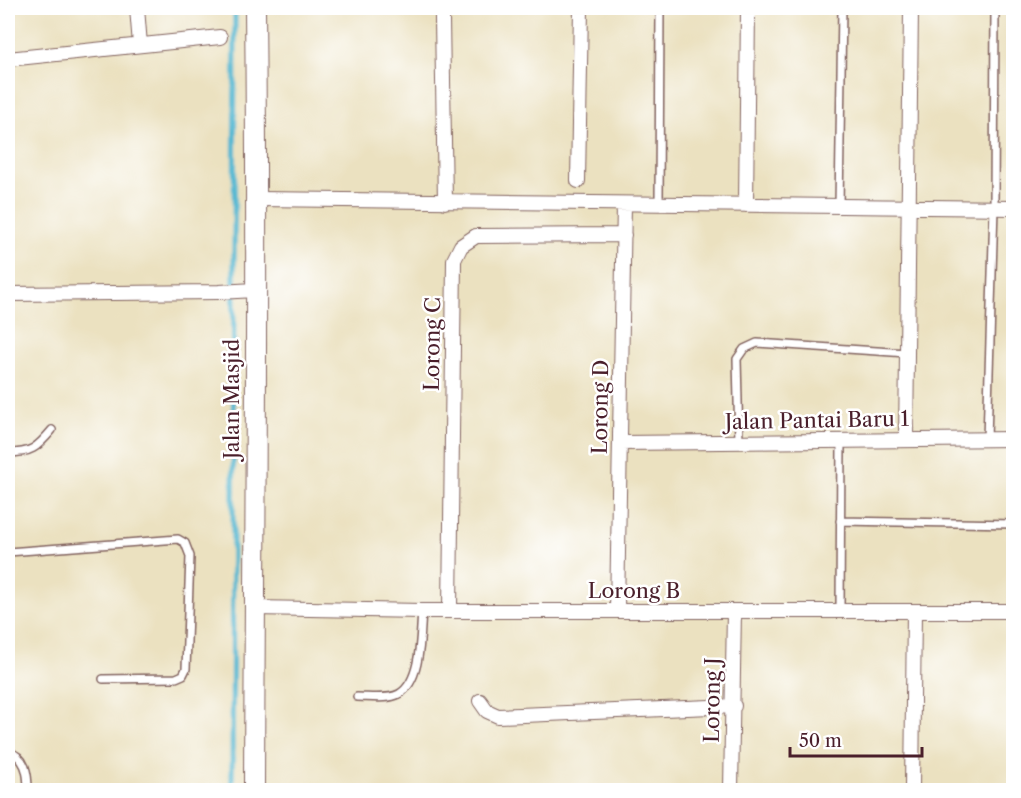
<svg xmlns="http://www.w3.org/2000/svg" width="1021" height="798" font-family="'Libre Caslon Text',serif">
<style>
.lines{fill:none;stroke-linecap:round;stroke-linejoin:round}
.stream{stroke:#54b8d2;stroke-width:5}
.lane-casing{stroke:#82635f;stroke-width:10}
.street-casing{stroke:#82635f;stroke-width:16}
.secondary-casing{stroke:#82635f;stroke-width:22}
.lane{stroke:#fff;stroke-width:7}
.street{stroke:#fff;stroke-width:14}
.secondary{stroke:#fff;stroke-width:20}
.labels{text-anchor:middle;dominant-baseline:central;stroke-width:5;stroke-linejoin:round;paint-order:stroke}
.street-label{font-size:21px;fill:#4a1f2b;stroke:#fff}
</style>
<rect width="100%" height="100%" fill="#fff"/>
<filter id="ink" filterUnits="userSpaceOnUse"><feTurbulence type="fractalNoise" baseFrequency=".0167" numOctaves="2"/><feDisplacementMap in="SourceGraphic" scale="12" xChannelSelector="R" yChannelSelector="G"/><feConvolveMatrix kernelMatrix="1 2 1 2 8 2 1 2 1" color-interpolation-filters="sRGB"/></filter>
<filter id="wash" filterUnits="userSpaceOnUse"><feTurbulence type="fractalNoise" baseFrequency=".008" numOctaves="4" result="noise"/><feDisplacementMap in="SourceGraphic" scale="24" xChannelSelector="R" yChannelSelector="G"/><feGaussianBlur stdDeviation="1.35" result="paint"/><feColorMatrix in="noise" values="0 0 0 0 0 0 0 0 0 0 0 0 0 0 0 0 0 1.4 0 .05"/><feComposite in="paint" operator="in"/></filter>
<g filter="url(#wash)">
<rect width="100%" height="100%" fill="#ebe1c0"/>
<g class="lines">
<path class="stream" d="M 232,790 L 235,8"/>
</g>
</g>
<g filter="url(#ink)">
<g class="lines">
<g class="lane-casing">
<path id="lane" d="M 659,204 L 660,8
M 839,206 L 842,8
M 987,439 L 994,208 L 995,8
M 739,442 L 737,359 L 744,349 L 757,343 L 907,353
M 8,453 C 31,453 37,448 52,430
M 840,521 L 1014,524
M 8,552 L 178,539 L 185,543 L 190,556 L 186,669 L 183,675 L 176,678 L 103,679
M 840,611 L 841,441
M 357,697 C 369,697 388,700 399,694 C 422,681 420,633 422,611
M 8,752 C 26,756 28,774 28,790"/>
</g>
<g class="street-casing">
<path id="street" d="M 137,8 L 140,45
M 8,59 L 220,37
M 578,181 L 581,8
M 257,199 L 1014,208
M 445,202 L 442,19 L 443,9 L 446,8
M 746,205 L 748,8
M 8,294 L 219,292 L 255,290
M 906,440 L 911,8
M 620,443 L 1014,439
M 254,608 L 422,611 L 1014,611
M 450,611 L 454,260 L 461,246 L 476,236 L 624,235
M 617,611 L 624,204
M 480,701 L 487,711 L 498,716 L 734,706
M 731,790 L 734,611
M 912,790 L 914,611"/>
</g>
<g class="secondary-casing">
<path id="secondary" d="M 254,790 C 255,530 258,268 255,8"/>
</g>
<use href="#lane" class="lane"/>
<use href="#street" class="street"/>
<use href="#secondary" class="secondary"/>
</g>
</g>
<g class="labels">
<g class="street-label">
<text transform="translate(432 344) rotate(-89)">Lorong C</text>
<text transform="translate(231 399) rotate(-90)">Jalan Masjid</text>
<text transform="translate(600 407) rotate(-89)">Lorong D</text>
<text transform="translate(817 420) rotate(-1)">Jalan Pantai Baru 1</text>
<text x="634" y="590">Lorong B</text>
<text transform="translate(712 700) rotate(-89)">Lorong J</text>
</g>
</g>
<rect width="1021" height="798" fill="none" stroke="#fff" stroke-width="30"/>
<path d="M790 747v9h132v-9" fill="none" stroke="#4a1f2b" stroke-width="3"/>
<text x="799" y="747" font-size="18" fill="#4a1f2b" stroke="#ffffff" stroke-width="4.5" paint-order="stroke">50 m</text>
</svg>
